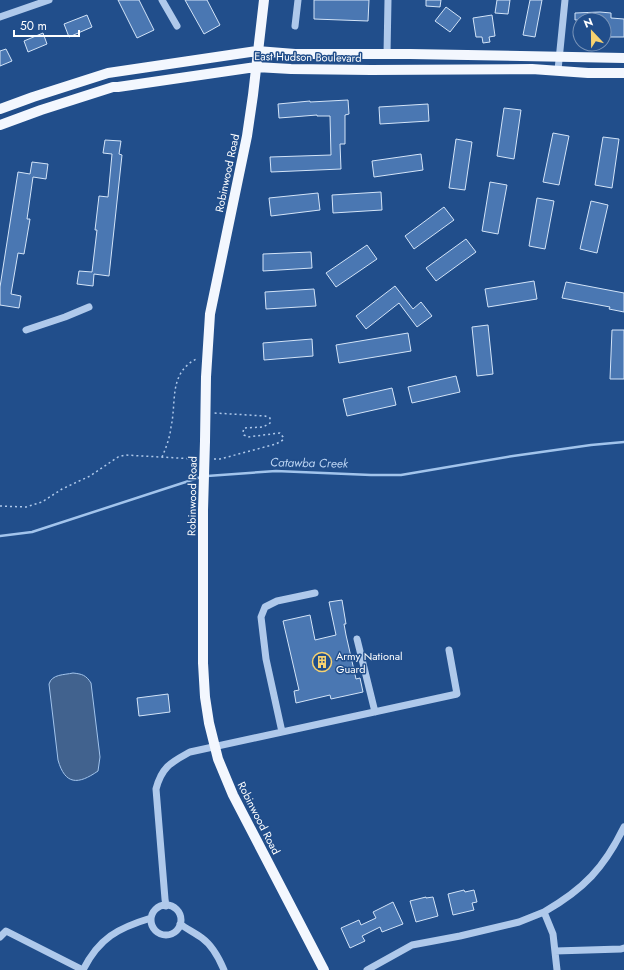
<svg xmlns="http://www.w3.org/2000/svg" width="624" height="970" font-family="Jost,sans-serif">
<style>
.water{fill:#41628e;stroke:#a2c4ec}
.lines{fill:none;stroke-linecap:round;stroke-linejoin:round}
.stream{stroke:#a2c4ec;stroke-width:2.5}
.building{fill:#4a77b2;stroke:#d3e4f8}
.path{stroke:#afc9eb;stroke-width:1.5;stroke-dasharray:2 3;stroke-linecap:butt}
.minor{stroke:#afc9eb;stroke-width:7}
.major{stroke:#f3f7fe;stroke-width:10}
.major-bridge{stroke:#f3f7fe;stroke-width:10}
.labels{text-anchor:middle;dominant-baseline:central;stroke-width:3;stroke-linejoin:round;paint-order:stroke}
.street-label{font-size:11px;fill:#fff;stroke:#214e8b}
.poi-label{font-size:11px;fill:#fff;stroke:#214e8b;text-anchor:start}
.water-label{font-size:12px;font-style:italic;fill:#bad3f2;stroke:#214e8b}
</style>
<rect width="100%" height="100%" fill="#214e8b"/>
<path class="water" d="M 73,673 C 82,674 86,675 91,683 L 100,757 L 98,771 C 78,785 65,785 58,760 L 49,684 C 52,674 64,675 73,673 Z"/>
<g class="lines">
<path class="stream" d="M 207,476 L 276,471 L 371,475 L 401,475 L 513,456 L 591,445 L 624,442
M 0,536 L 32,532 L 201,477"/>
</g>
<path class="building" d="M 118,0 L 139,0 L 154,30 L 137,38 Z
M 185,0 L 207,0 L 220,25 L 204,34 Z
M 314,0 L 369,0 L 368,21 L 314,19 Z
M 426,0 L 441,0 L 440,7 L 426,6 Z
M 497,0 L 510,0 L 508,14 L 495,13 Z
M 530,0 L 542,0 L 535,37 L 523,35 Z
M 446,7 L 461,18 L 450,32 L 435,21 Z
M 600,12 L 611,13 L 611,18 L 624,19 L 624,37 L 604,37 L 604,20 L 575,20 L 575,13 Z
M 87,15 L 92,27 L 69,37 L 64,24 Z
M 492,15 L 495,36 L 489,37 L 490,42 L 483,43 L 482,37 L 476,37 L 473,18 Z
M 43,33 L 47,44 L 28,52 L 24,41 Z
M 6,49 L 12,61 L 0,66 L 0,51 Z
M 348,100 L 349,114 L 345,115 L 345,144 L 340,144 L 341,169 L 271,172 L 270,157 L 331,155 L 330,116 L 317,116 L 317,115 L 279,118 L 278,104 L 310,101 L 310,102 Z
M 428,104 L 429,121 L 380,124 L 379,107 Z
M 504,108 L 521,110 L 514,159 L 497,156 Z
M 553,133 L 569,136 L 559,185 L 543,182 Z
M 603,137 L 619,139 L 612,188 L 595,185 Z
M 456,139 L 472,142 L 465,190 L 449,188 Z
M 105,140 L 121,141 L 119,154 L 122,155 L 109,276 L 94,274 L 93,286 L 77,284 L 79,271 L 92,272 L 97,230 L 95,230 L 99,196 L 108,197 L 112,154 L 103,153 Z
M 421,154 L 423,170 L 374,177 L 372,161 Z
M 32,162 L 48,164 L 46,179 L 33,177 L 27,219 L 30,219 L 24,254 L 18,253 L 11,294 L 21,296 L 19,308 L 0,305 L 0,287 L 18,172 L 30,174 Z
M 490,182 L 507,185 L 498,234 L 482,231 Z
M 381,192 L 382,210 L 333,213 L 332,195 Z
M 318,193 L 320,210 L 271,216 L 269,198 Z
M 537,198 L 554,201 L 545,249 L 529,246 Z
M 591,201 L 608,205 L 597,253 L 580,249 Z
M 444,207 L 454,220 L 414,249 L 405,236 Z
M 466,239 L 476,252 L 436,281 L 426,268 Z
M 367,245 L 377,259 L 336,287 L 326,273 Z
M 311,252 L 312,268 L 263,271 L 263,254 Z
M 534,281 L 537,299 L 488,307 L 485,289 Z
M 566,282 L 624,293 L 624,312 L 609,309 L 610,307 L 562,298 Z
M 395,286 L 413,309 L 421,302 L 432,316 L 417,327 L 399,303 L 366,329 L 356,316 Z
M 314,289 L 316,306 L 266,309 L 265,292 Z
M 488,325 L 493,374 L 477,376 L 472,327 Z
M 612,330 L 624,330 L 624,379 L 610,379 Z
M 408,333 L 411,351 L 339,363 L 336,345 Z
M 312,339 L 313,356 L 264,360 L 263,343 Z
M 456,376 L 460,392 L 412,403 L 408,387 Z
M 392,388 L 396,405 L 347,416 L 343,399 Z
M 342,600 L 346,624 L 344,624 L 346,635 L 356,679 L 360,678 L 363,692 L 331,699 L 330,695 L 296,703 L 294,691 L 299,690 L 283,621 L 310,615 L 315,640 L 336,635 L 329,602 Z
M 168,694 L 170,712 L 139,716 L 137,698 Z
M 464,890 L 465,892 L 474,890 L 477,902 L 472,903 L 474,910 L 453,915 L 448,894 Z
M 426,897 L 426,898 L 433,897 L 438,916 L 416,922 L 410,901 Z
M 393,902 L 403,924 L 382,932 L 380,927 L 362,936 L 365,941 L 350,948 L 341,928 L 359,920 L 361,925 L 376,918 L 373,912 Z"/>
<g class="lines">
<path class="path" d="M 162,457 C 166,448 170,437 171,427 C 177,400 168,373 198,358
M 214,459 L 220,459 L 276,444 L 283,440 L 283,437 L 280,433 L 248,437 L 244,435 L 243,432 L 244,428 L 263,427 L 270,423 L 270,418 L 265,416 L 214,413
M 0,506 L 26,507 L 42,502 L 62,489 L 90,476 L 118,457 L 125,455 L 196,459"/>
<path class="minor" d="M 162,0 L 177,26
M 0,17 L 49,0
M 295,26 L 298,0
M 387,54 L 388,0
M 558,70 L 565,0
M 26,330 L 65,317 L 89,307
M 357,639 L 375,712
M 282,732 L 266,659 L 261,617 L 265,607 L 277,601 L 315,593
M151 920a15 15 0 1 1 30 0a15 15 0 1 1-30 0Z
M 166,906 L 165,899 L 156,789 C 162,766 172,762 190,752 L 457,694 L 449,650
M 544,912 C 584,889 604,868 624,827
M 180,924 C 187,929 195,933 202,938 C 213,946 219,958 224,970
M 0,937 L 6,931 L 83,970 C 99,938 118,928 151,918
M 555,951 L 621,949 L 624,948
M 367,970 L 412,945 L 460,936 L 519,922 L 544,912 L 553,934 L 557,970"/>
<path class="major" d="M 0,109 L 33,97 L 108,73 L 257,51 L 295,54 L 410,54 L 624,58
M 0,125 L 41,110 L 113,87 L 118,87 L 256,67 L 291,69 L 371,70 L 532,69 L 588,73 L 624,73
M 205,441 L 206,377 L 210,314 L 247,136 L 253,95 L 264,0
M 203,510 L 203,663 L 205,697 L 209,723 L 218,759 L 233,795 L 324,970"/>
<path class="major-bridge" d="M 203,510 L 205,441"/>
</g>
<defs>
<g id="building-ring" transform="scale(1)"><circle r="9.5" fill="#214e8b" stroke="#f7d270" stroke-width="1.5"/><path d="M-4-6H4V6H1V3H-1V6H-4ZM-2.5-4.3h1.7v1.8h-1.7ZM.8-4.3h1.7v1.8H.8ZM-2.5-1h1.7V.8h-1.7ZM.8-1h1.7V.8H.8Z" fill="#f7d270"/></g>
</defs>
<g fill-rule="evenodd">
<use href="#building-ring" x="322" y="662"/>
</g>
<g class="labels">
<g class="street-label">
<text transform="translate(308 57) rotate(1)">East Hudson Boulevard</text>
<text transform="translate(227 173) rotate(-78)">Robinwood Road</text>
<text transform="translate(192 496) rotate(-89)">Robinwood Road</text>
<text transform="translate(259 818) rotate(63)">Robinwood Road</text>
</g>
<g class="poi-label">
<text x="336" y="656">Army National<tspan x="336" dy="13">Guard</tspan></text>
</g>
<g class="water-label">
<text transform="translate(309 463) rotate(1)">Catawba Creek</text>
</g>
</g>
<g transform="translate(592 32) rotate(338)"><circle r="19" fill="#214e8b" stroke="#7a95b9"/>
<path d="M0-3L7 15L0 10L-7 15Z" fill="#f7d270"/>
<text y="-6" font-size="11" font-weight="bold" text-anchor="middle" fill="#ffffff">N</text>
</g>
<path d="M14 30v6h65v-6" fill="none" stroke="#ffffff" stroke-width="2"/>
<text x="20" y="30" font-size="12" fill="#ffffff" stroke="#214e8b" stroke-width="3" paint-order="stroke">50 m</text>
</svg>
